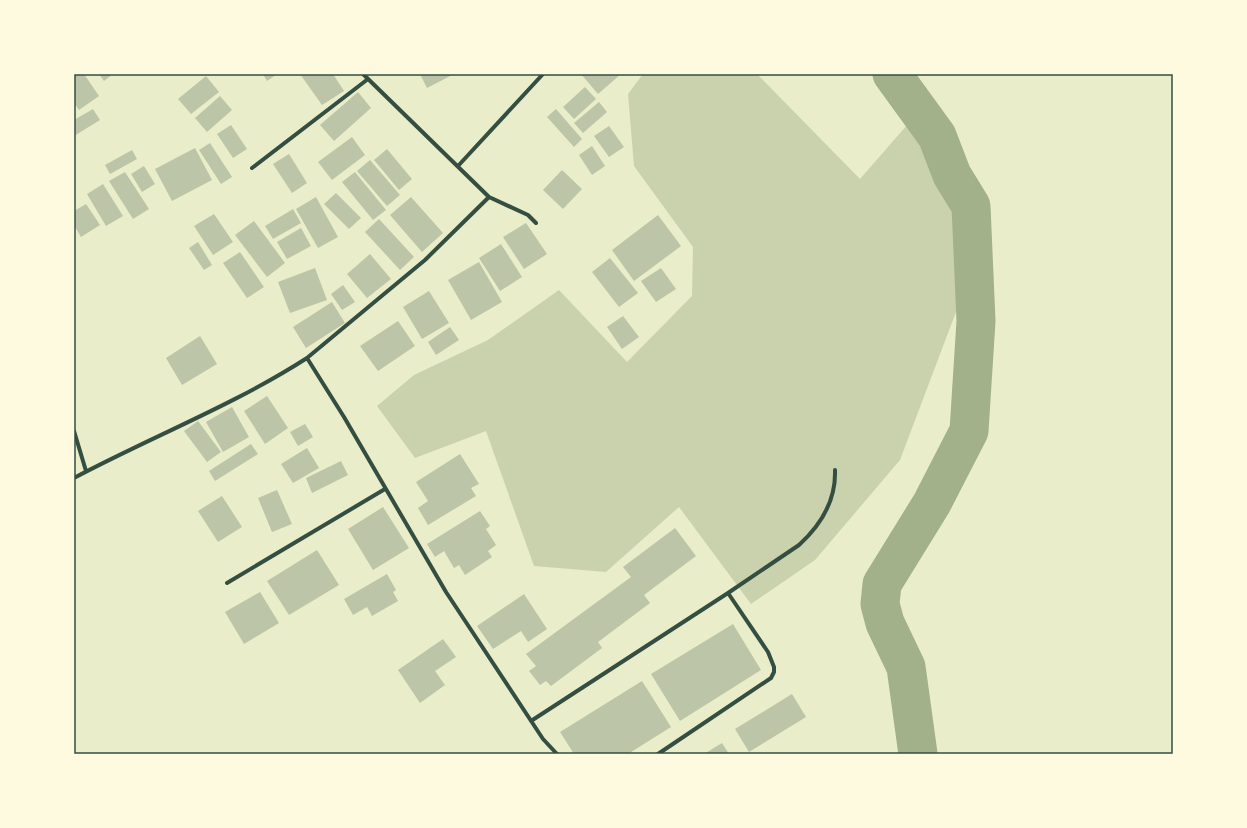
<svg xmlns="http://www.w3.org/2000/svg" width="1247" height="828" font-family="Jost,sans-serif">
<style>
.green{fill:#cad2ad}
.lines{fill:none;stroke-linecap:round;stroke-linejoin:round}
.river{stroke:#a3b18a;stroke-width:39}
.building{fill:#bcc5a7}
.minor{stroke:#344e41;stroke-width:4}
.neatline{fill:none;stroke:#344e41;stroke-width:1.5}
</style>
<rect width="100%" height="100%" fill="#e9edc9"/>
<path class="green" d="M 643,74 L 757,74 L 860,179 L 928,101 L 987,230 L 900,460 L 815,560 L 751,604 L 679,507 L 606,572 L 534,566 L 486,431 L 415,458 L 377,406 L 414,375 L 488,340 L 559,290 L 627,362 L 692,296 L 693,247 L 634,166 L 628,94 Z"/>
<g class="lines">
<path class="river" d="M 892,74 L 937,136 L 952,175 L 971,206 L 976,321 L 969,431 L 932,503 L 882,584 L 880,604 L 885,623 L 906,667 L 918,754"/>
</g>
<path class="building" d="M 74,74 L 84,74 L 99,96 L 79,110 L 74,103 Z
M 99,74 L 113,74 L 104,81 Z
M 263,74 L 277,74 L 267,81 Z
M 300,74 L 333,74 L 344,91 L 322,105 Z
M 420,74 L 454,74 L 427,88 Z
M 581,74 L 621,74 L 598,94 Z
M 206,76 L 219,92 L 191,114 L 178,99 Z
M 585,87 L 596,99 L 574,119 L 563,107 Z
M 358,92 L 371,108 L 334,141 L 320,125 Z
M 220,96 L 232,110 L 207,132 L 195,118 Z
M 599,102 L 607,112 L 583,133 L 574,123 Z
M 93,109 L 100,120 L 74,136 L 74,120 Z
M 556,109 L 582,139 L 574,147 L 547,117 Z
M 231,125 L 247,149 L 233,158 L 217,134 Z
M 609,126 L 624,147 L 609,157 L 594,136 Z
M 352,137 L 365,155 L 332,180 L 318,162 Z
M 210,143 L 232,177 L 221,184 L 199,150 Z
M 592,146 L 605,166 L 592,175 L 579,155 Z
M 195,148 L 212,180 L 172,201 L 155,169 Z
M 387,149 L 412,179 L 399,190 L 374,160 Z
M 132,150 L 137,159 L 110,174 L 105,165 Z
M 289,154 L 307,183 L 292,193 L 273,164 Z
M 370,160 L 400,195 L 387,206 L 357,171 Z
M 144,166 L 155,184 L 142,192 L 131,174 Z
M 562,170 L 582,189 L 563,209 L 543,190 Z
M 125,172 L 149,209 L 133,219 L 109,181 Z
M 355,172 L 386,210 L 373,220 L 342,182 Z
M 103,184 L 123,216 L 106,226 L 87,194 Z
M 336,193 L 361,218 L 349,229 L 324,204 Z
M 316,197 L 338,237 L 318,248 L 296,209 Z
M 411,197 L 443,233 L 422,252 L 390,215 Z
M 86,204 L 100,225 L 81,237 L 74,225 L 74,211 Z
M 293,209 L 301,223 L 273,239 L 265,226 Z
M 214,214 L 233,242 L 213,255 L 194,226 Z
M 658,215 L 681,246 L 634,281 L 612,250 Z
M 379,219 L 414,257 L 400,270 L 365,232 Z
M 254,221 L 285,263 L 267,277 L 235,235 Z
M 526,223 L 547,254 L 524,269 L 503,237 Z
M 301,228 L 311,246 L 287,259 L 277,242 Z
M 198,242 L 212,265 L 204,270 L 189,248 Z
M 501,244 L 522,277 L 500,291 L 479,258 Z
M 240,252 L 264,287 L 247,298 L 223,263 Z
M 370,254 L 391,279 L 367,298 L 347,274 Z
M 610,258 L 638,293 L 619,307 L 592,272 Z
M 479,262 L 502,302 L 471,320 L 448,280 Z
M 315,268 L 327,300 L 290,313 L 278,282 Z
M 661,268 L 676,289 L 656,302 L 641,281 Z
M 343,285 L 355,302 L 342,310 L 331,294 Z
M 429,291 L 449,323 L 422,339 L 403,307 Z
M 332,302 L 345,323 L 306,348 L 293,327 Z
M 623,316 L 639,337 L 622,349 L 607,327 Z
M 398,321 L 415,346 L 378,371 L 360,346 Z
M 450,327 L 459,340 L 436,355 L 428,342 Z
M 200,336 L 217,364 L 182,385 L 166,358 Z
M 267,396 L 288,428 L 265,444 L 244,411 Z
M 232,407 L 249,437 L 223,452 L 206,422 Z
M 198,421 L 221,452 L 207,462 L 184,431 Z
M 305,424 L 313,437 L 298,446 L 290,432 Z
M 251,444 L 258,454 L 215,481 L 209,471 Z
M 307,448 L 319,468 L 293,483 L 281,464 Z
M 460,454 L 479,484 L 471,488 L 476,496 L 428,525 L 418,508 L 428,501 L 416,482 Z
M 341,461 L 348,475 L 312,493 L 306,478 Z
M 277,490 L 292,524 L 272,532 L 258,498 Z
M 222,496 L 242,527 L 218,542 L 198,511 Z
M 383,507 L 409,548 L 373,570 L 348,529 Z
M 480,511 L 490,526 L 486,529 L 496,545 L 488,551 L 492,557 L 465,575 L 459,565 L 454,568 L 444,551 L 435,557 L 427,544 Z
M 675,528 L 696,556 L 644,595 L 650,603 L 598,642 L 602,648 L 551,686 L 546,681 L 540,685 L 529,671 L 536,666 L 526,654 L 631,577 L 623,567 Z
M 317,550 L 339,585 L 289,615 L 267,581 Z
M 387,574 L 396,590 L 393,592 L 398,601 L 372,616 L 367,607 L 353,615 L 344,599 Z
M 260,592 L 279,623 L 244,644 L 225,612 Z
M 524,594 L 547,629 L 528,642 L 521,631 L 493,649 L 477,626 Z
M 733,624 L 761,670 L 680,721 L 651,674 Z
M 443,639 L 456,657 L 435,671 L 445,685 L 420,703 L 398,670 Z
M 642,681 L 671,727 L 628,754 L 574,754 L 560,732 Z
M 792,694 L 806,717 L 749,752 L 735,729 Z
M 722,743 L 729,754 L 704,754 Z"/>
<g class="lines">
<path class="minor" d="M 363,74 L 489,197 L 425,260 L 307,358 L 344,417 L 446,592 L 543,739 L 557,754
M 458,166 L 543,74
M 252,168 L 368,79
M 489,197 L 528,215 L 536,223
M 74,431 L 86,471
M 74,478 C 151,437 234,405 307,358
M 227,583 L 385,489
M 531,721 L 728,593
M 658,754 L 771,678 L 774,672 L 774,667 L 768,652 L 728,593 L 799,545 C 821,525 836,500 835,470"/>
</g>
<rect width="1247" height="828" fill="none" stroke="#fefae0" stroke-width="150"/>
<rect x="75" y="75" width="1097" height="678" class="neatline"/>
</svg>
